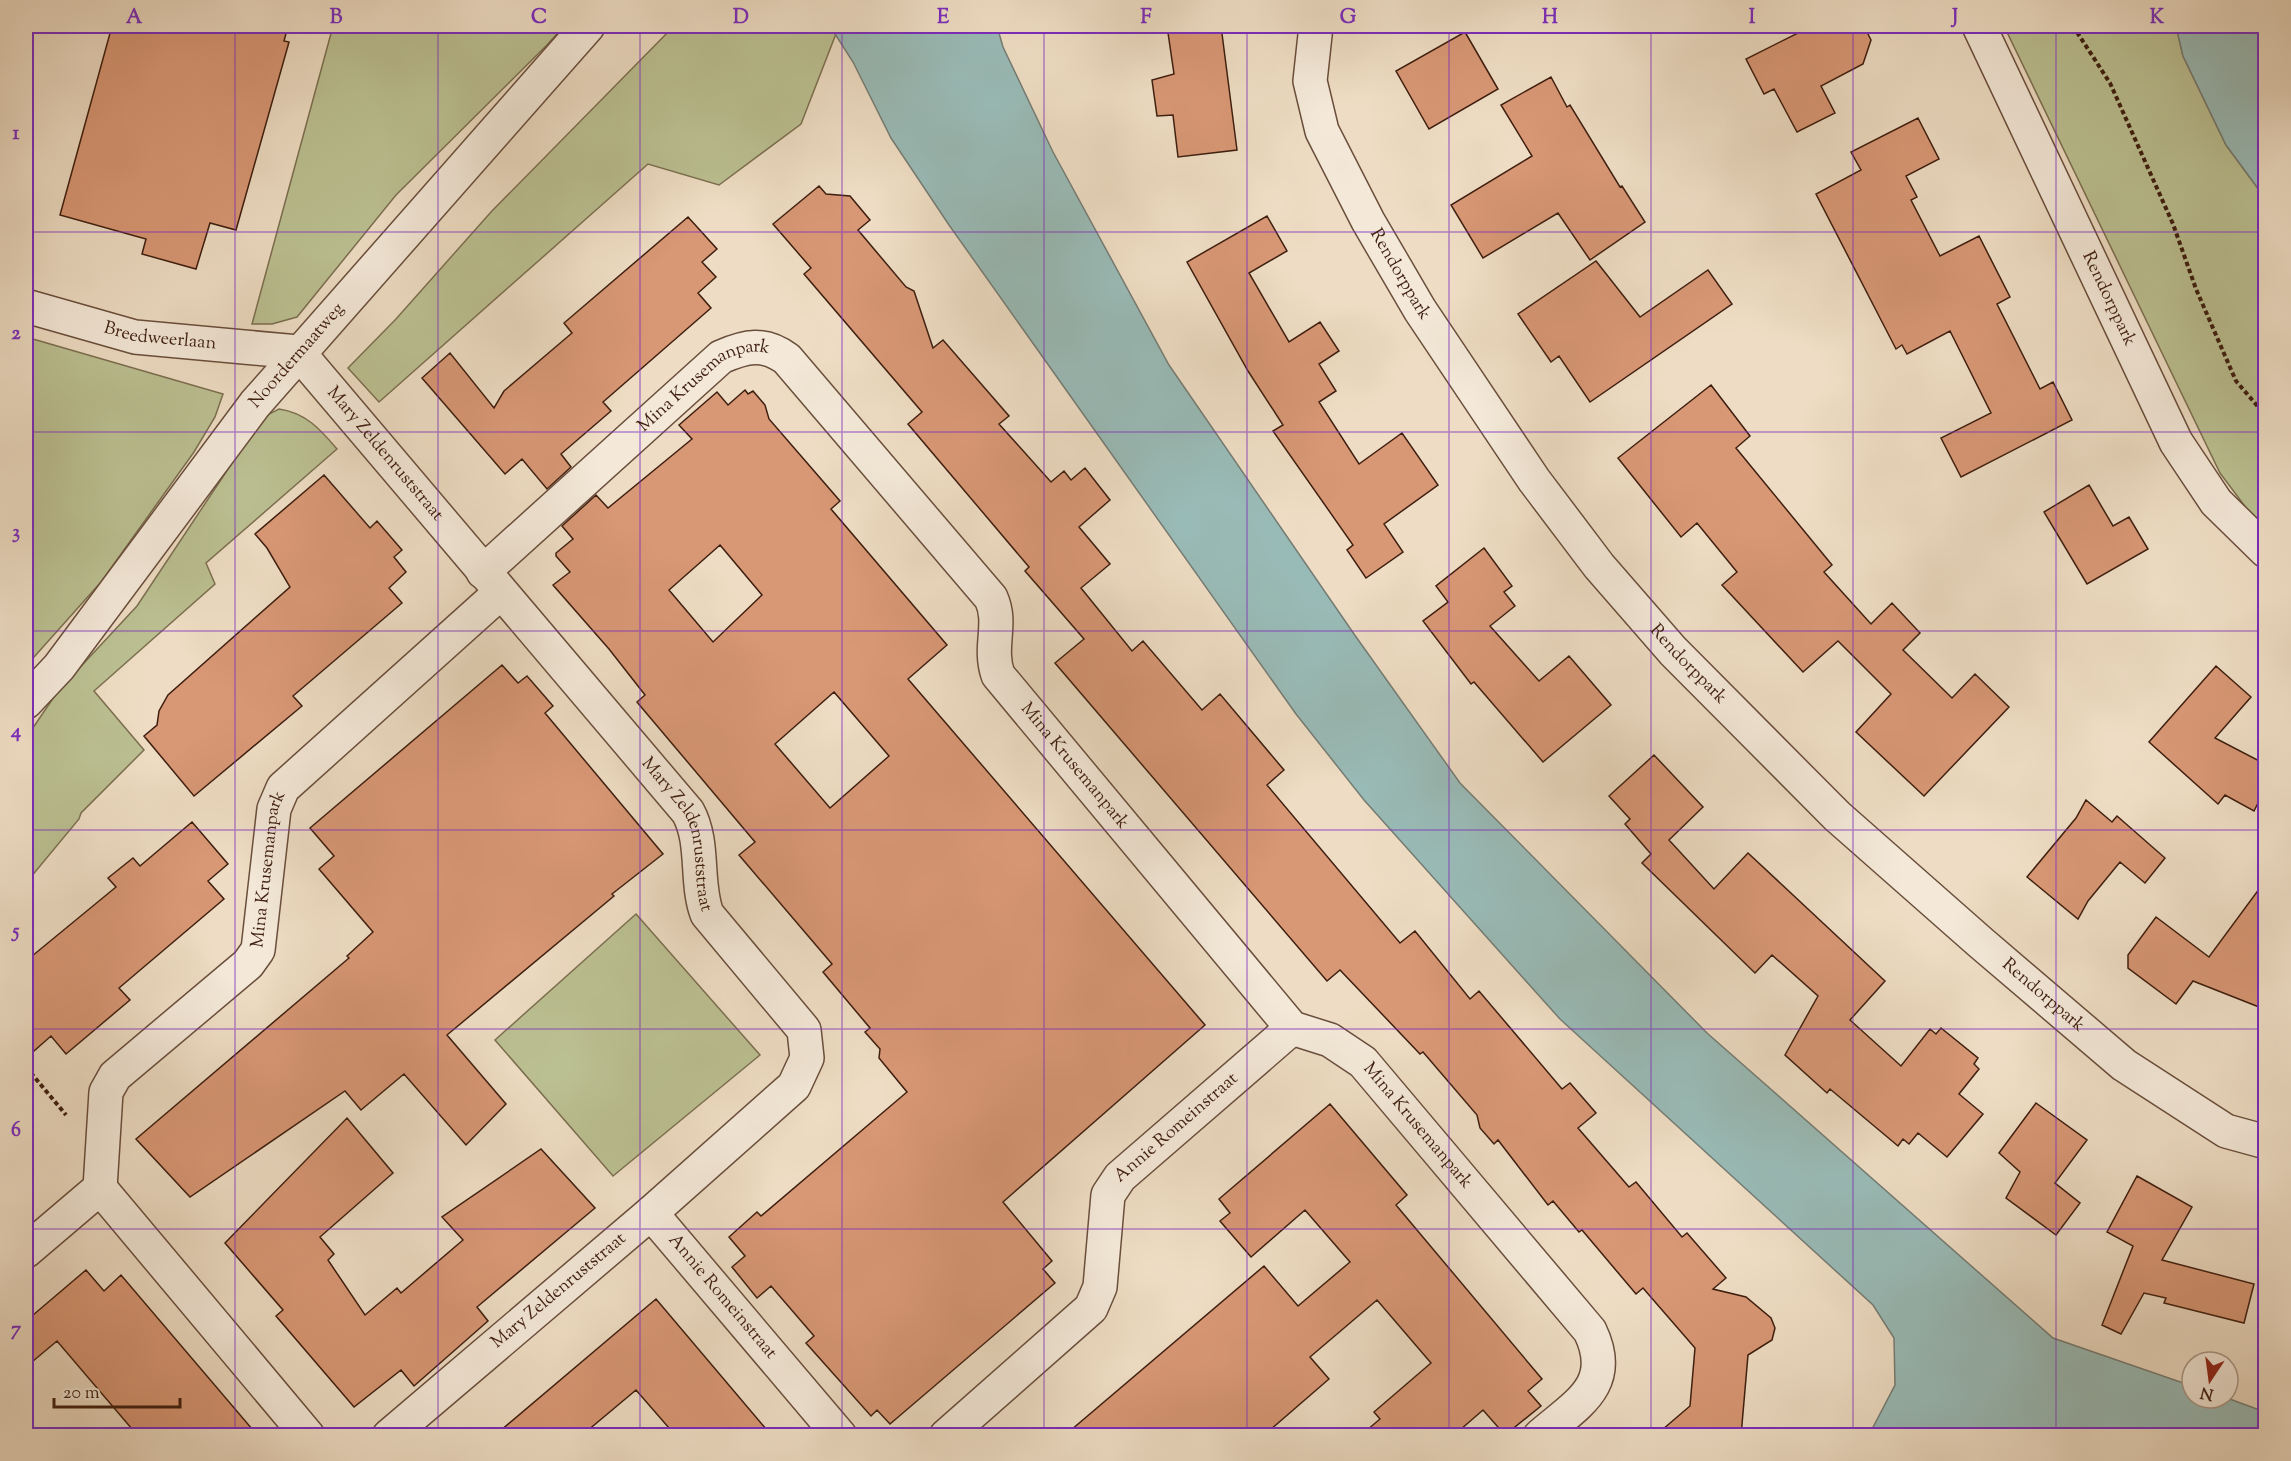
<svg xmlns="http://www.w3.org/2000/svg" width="2291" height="1461" font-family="'Sorts Mill Goudy',serif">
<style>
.green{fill:#bbc092;stroke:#7c6f50;stroke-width:1.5}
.water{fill:#99bbb7;stroke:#757c74;stroke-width:1.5}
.building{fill:#d89775;stroke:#3e1e0f;stroke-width:1.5;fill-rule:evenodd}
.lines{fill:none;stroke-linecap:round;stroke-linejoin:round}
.minor-casing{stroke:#6a4e3c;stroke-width:36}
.path{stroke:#3e1e0f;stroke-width:4;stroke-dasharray:4.5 3;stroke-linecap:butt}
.minor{stroke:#f4e9d9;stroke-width:33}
.grid{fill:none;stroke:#7b2cbf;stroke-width:1.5;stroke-opacity:0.55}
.labels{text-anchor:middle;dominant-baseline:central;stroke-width:5;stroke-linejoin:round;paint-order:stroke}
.street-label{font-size:18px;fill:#3e1e0f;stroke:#f4e9d9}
.neatline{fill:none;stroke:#7b2cbf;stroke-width:2}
.grid-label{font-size:20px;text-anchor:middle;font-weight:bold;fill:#7b2cbf}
</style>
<rect width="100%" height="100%" fill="#eeddc4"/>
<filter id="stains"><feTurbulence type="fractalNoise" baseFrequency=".00333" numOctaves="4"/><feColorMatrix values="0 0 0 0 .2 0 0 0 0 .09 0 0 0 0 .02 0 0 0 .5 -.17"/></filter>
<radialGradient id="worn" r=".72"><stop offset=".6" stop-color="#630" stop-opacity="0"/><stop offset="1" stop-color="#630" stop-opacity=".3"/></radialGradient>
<path class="green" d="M 333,26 L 558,26 L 556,35 L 547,45 L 396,195 L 297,317 L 272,324 L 252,324 Z
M 674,26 L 839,26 L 801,124 L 719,185 L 648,164 L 379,402 L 348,368 L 396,319 L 491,212 Z
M 2004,26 L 2176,26 L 2183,56 L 2226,145 L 2265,198 L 2265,533 L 2220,473 Z
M 26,337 L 223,394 L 215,417 L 194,452 L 101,582 L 26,666 Z
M 279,409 C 306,413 320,429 337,449 L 206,563 L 215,584 L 94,691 L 144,750 L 81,813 L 79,819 L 26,883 L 26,738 L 58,691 L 137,606 L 246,442 L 267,415 Z
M 636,914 L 760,1055 L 613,1176 L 495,1040 Z"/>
<path class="water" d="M 839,26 L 997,26 L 1003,47 L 1053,152 L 1169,365 L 1354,634 L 1460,783 L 1707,1033 L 2053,1338 L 2192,1386 L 2192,1398 L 2227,1398 L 2265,1412 L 2265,1435 L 2055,1436 L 2040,1431 L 2022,1436 L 1869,1435 L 1895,1385 L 1894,1338 L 1873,1305 L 1560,1019 L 1364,800 L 1296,714 L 949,225 L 891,138 L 853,62 L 835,34 Z
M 2176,26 L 2265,26 L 2265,198 L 2226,145 L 2183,56 Z"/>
<path class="building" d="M 112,26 L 288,26 L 284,41 L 289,42 L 236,230 L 210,223 L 196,269 L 142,254 L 146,239 L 60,215 Z
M 1167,26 L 1221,26 L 1237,150 L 1178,157 L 1173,115 L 1157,116 L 1152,80 L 1174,74 Z
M 1812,26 L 1864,26 L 1871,40 L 1863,64 L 1821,86 L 1835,113 L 1797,132 L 1774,89 L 1764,94 L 1746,59 Z
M 1465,32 L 1498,89 L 1429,129 L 1396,71 Z
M 1551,77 L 1567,107 L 1570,105 L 1620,187 L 1622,186 L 1645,222 L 1590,260 L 1558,213 L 1483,258 L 1451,205 L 1532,156 L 1501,105 Z
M 1918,118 L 1939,159 L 1906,176 L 1917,197 L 1911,200 L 1940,256 L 1979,236 L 2010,297 L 1997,304 L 2040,389 L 2053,382 L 2072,420 L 1961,477 L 1941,438 L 1991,413 L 1950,331 L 1907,354 L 1902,345 L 1896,349 L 1816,194 L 1861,170 L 1851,152 Z
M 819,186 L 826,194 L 850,196 L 870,220 L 858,230 L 906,287 L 914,291 L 933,348 L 943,340 L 1009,416 L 999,424 L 1051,482 L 1064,471 L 1071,480 L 1085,468 L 1110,500 L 1079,527 L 1110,564 L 1081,588 L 1132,651 L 1143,641 L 1202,710 L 1220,694 L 1284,770 L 1267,785 L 1400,943 L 1415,931 L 1470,999 L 1479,991 L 1562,1089 L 1570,1083 L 1596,1113 L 1578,1128 L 1629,1187 L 1636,1182 L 1682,1237 L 1687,1233 L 1726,1278 L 1713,1289 L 1746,1297 L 1771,1318 L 1775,1328 L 1772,1340 L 1748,1355 L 1741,1436 L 1655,1436 L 1690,1406 L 1695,1348 L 1643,1288 L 1636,1294 L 1582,1230 L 1579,1232 L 1553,1201 L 1548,1205 L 1498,1140 L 1494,1144 L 1480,1128 L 1477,1115 L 1423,1052 L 1420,1054 L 1340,970 L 1327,981 L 1055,663 L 1084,639 L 1025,571 L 1029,567 L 908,424 L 922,412 L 804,274 L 811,268 L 773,224 Z
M 1267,216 L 1287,251 L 1249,273 L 1289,342 L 1320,322 L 1339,351 L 1319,364 L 1336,391 L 1319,402 L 1359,464 L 1402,433 L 1438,485 L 1384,524 L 1403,552 L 1366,578 L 1347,550 L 1353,545 L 1273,431 L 1283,425 L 1248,371 L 1187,262 Z
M 688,217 L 717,249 L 702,262 L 716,277 L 698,293 L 711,308 L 603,402 L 611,411 L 561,454 L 571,467 L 547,489 L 522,459 L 505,474 L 422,378 L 450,353 L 494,408 L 504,391 L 572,333 L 564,323 Z
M 1596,261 L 1640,317 L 1708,270 L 1732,304 L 1590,402 L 1559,356 L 1551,362 L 1518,314 Z
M 1711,385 L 1750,436 L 1736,448 L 1832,565 L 1824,572 L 1871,624 L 1892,603 L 1920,633 L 1903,650 L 1952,698 L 1975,674 L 2009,707 L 1924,796 L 1856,732 L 1891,694 L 1838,641 L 1803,672 L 1722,585 L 1737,572 L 1697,523 L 1681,537 L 1618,458 Z
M 745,390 L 748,394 L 753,391 L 765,405 L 769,419 L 840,501 L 831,509 L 947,645 L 908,679 L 1205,1025 L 1003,1202 L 1052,1261 L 1043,1269 L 1055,1283 L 890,1424 L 877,1410 L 871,1416 L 806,1343 L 814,1336 L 771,1286 L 757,1298 L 732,1267 L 745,1256 L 729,1237 L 757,1212 L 761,1216 L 907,1092 L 879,1058 L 880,1049 L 865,1032 L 870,1028 L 823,972 L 832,964 L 739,855 L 755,842 L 637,702 L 645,695 L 609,649 L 553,585 L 570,572 L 556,556 L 556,553 L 573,539 L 562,526 L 596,495 L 608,508 L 692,439 L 679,425 L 717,392 L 728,405 ZM 720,545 L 762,595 L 713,642 L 669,590 ZM 834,692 L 889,756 L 830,808 L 775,744 Z
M 324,475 L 370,528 L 377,521 L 402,550 L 394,557 L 406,572 L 389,588 L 402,603 L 293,696 L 302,706 L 194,796 L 144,736 L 157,725 L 159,711 L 168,695 L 290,587 L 267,548 L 255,534 Z
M 2089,485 L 2113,526 L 2129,517 L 2148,549 L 2087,584 L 2044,512 Z
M 1484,548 L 1512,586 L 1504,592 L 1515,606 L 1490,626 L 1539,681 L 1569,656 L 1611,705 L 1543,762 L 1474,682 L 1471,684 L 1423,621 L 1448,602 L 1436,586 Z
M 502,665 L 518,683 L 527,676 L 553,706 L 545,713 L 663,854 L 612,894 L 614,896 L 447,1035 L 506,1104 L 466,1145 L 404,1074 L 361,1110 L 345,1091 L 190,1197 L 136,1139 L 349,958 L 347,956 L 373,932 L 319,869 L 334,856 L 310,828 Z
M 2216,666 L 2251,697 L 2215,738 L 2265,764 L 2265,789 L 2254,811 L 2225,795 L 2218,804 L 2149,742 Z
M 1654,755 L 1703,807 L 1669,840 L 1714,889 L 1748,853 L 1885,981 L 1850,1020 L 1901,1066 L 1930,1029 L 1936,1034 L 1941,1028 L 1978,1058 L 1974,1064 L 1979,1069 L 1959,1094 L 1983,1114 L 1947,1157 L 1918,1133 L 1909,1144 L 1903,1139 L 1898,1146 L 1830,1089 L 1827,1093 L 1785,1055 L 1818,996 L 1772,955 L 1755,973 L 1642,863 L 1651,854 L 1625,824 L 1630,819 L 1609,796 Z
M 2086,800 L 2112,822 L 2117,816 L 2165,858 L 2145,883 L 2120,862 L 2088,901 L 2078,919 L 2027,877 L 2076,818 Z
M 192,822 L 228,864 L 208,881 L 224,899 L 119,988 L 130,1000 L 66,1054 L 51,1036 L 26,1058 L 26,961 L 116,887 L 108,878 L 133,858 L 140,866 Z
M 2265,881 L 2265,1003 L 2262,1001 L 2259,1007 L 2193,981 L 2176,1004 L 2128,968 L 2128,955 L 2156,917 L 2209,957 Z
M 2036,1103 L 2087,1140 L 2055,1183 L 2080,1203 L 2056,1235 L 2006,1198 L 2020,1172 L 1999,1153 Z
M 1330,1104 L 1407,1195 L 1396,1205 L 1542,1379 L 1528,1391 L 1541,1406 L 1505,1435 L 1483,1410 L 1453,1436 L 1360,1436 L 1380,1419 L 1374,1412 L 1431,1363 L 1377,1300 L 1310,1357 L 1329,1379 L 1263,1436 L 1064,1436 L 1264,1266 L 1298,1306 L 1350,1262 L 1305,1210 L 1251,1257 L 1220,1221 L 1230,1213 L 1219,1199 Z
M 347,1118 L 393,1173 L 320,1237 L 334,1254 L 328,1260 L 365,1315 L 397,1288 L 401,1293 L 463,1240 L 442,1217 L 541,1149 L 595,1208 L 477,1307 L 488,1321 L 414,1386 L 401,1370 L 354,1407 L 276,1316 L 283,1310 L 225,1243 Z
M 2137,1176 L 2192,1207 L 2162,1260 L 2254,1284 L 2244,1323 L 2164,1303 L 2166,1298 L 2144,1293 L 2121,1334 L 2102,1325 L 2133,1246 L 2107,1232 Z
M 86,1270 L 104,1291 L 121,1275 L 258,1436 L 138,1436 L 57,1341 L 26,1367 L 26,1321 Z
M 656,1299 L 772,1436 L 676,1436 L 636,1390 L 581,1436 L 494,1436 Z"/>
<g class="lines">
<g class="minor-casing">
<g id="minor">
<path id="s1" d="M 1316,26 L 1310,81 L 1322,131 L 1368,221 L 1420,310 L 1534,480 L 1599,566 L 1673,651 L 1837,816 L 1980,942 L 2124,1065 L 2226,1131 L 2266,1142"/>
<path id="s2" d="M 1979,26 L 2176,442 L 2216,502 L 2266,551"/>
<path id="s3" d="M 26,306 L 135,337 L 298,352"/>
<path id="s4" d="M 298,352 L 688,812 C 705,843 695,882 707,914 L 804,1030 L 807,1058 L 794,1086 L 651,1213 L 389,1436"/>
<path id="s5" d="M 483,572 L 721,357 C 746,346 764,342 787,359 L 991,598 C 1003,624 988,646 998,675 L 1292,1028 L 1330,1040 L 1363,1062 L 1590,1331 C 1616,1385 1577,1404 1540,1436"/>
<path id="s6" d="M 26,702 L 59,667 L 255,404 L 588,26"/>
<path d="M 100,1188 L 308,1436"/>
<path id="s7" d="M 651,1213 L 840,1436"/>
<path id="s8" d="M 26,1251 L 100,1188 L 106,1092 L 115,1076 L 248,964 L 258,950 L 274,809 L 283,788 L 500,593"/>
<path id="s9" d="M 946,1436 L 1091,1308 L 1100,1287 L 1108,1195 L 1120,1177 L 1292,1028"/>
</g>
</g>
<path class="path" d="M 2073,26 L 2110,83 L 2173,224 L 2196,289 L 2236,381 L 2266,416
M 26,1067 L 66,1115"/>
<use href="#minor" class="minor"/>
</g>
<path class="grid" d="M 235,26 L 235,1436M 438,26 L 438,1436M 640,26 L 640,1436M 842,26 L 842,1436M 1044,26 L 1044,1436M 1247,26 L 1247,1436M 1449,26 L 1449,1436M 1651,26 L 1651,1436M 1853,26 L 1853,1436M 2056,26 L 2056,1436M 26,232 L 2266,232M 26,432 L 2266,432M 26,631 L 2266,631M 26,830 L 2266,830M 26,1029 L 2266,1029M 26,1229 L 2266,1229"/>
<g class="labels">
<g class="street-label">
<text stroke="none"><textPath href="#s1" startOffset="270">Rendorppark</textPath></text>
<text stroke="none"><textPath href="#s2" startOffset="302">Rendorppark</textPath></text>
<text stroke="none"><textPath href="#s3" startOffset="138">Breedweerlaan</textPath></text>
<text stroke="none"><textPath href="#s6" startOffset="440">Noordermaatweg</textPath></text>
<text stroke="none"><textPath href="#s5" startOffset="292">Mina Krusemanpark</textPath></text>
<text stroke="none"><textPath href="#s4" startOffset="134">Mary Zeldenruststraat</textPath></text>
<text stroke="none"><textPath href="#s1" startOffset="756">Rendorppark</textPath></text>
<text stroke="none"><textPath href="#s5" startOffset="902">Mina Krusemanpark</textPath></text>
<text stroke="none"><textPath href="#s4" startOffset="620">Mary Zeldenruststraat</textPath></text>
<text stroke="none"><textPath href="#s8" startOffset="484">Mina Krusemanpark</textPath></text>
<text stroke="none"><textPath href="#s1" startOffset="1242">Rendorppark</textPath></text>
<text stroke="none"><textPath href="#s5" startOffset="1406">Mina Krusemanpark</textPath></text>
<text stroke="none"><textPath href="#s9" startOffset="405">Annie Romeinstraat</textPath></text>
<text transform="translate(559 1291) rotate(-40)">Mary Zeldenruststraat</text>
<text stroke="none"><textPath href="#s7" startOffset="110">Annie Romeinstraat</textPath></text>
</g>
</g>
<rect width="2291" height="1461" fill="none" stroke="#eeddc4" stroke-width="66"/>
<g transform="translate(2210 1380) rotate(193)"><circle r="28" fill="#f4e9d9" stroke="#ab9888" stroke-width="1.5"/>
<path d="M0-4.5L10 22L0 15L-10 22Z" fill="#8f2418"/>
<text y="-9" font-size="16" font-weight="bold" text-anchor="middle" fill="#3e1e0f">N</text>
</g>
<path d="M54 1398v9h126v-9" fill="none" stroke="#3e1e0f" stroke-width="3"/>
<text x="63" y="1398" font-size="18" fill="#3e1e0f" stroke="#f4e9d9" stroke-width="4.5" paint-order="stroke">20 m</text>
<rect x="33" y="33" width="2225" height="1395" class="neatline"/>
<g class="grid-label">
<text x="134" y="23">A</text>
<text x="336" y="23">B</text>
<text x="539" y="23">C</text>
<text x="741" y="23">D</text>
<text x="943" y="23">E</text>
<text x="1146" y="23">F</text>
<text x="1348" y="23">G</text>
<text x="1550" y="23">H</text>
<text x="1752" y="23">I</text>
<text x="1955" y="23">J</text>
<text x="2157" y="23">K</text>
<text x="16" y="139">1</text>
<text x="16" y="339">2</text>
<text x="16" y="538">3</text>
<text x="16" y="737">4</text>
<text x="16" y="937">5</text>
<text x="16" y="1136">6</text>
<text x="16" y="1335">7</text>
</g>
<rect width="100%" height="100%" filter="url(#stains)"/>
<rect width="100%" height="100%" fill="url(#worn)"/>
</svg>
